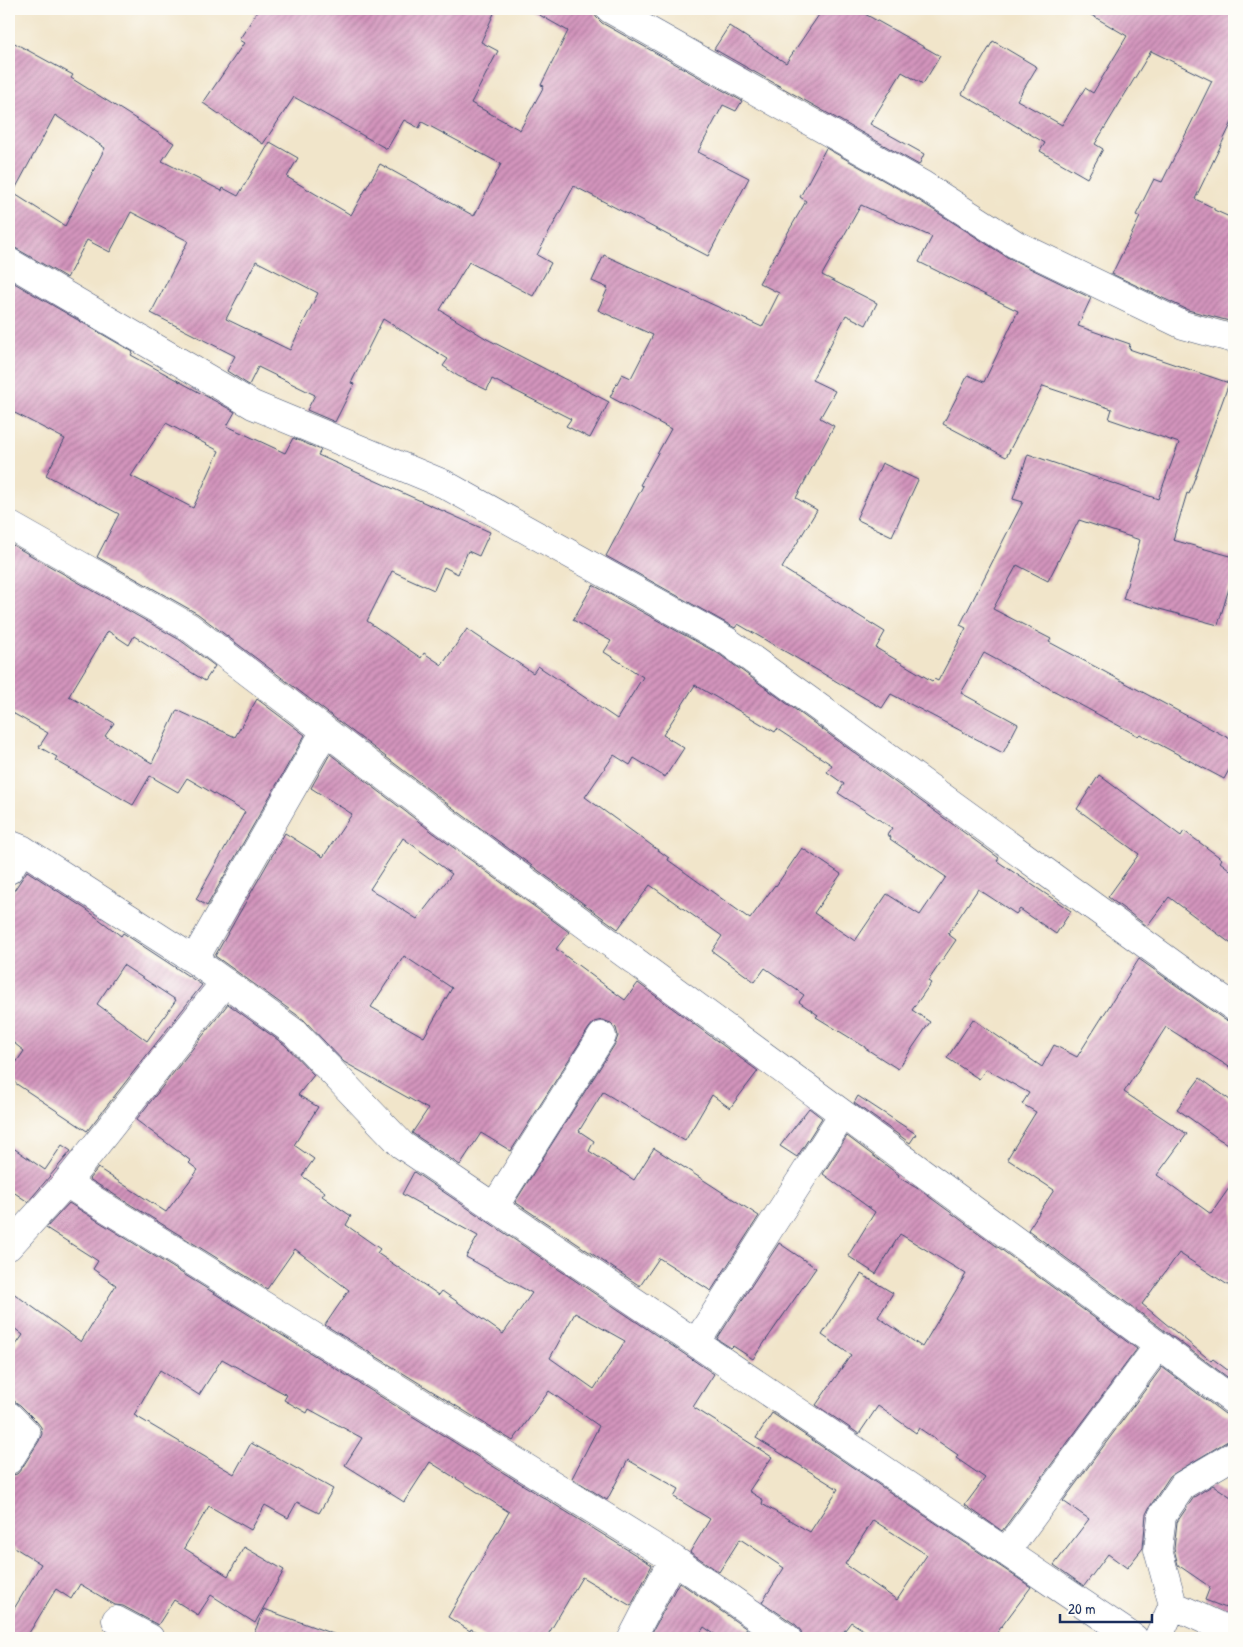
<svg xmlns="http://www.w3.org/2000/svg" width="1243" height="1647" font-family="'Patrick Hand',sans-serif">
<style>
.building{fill:url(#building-hatch);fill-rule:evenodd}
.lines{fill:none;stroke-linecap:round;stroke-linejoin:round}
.street-casing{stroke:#3b4a6e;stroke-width:29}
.street{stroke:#fff;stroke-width:28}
</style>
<defs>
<pattern id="building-hatch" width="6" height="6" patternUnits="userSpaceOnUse" patternTransform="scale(1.25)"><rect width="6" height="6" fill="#d394bc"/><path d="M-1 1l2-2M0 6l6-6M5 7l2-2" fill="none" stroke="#aa799c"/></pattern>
</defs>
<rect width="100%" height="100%" fill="#fdfcf7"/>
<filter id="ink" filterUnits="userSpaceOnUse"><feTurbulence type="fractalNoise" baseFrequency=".02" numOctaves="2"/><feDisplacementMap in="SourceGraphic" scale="10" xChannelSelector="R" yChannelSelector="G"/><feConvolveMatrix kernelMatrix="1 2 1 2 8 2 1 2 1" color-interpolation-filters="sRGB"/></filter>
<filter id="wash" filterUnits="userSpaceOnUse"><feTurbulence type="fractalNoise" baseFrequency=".0096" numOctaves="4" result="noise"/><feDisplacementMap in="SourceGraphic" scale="20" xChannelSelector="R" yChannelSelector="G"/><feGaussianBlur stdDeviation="1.12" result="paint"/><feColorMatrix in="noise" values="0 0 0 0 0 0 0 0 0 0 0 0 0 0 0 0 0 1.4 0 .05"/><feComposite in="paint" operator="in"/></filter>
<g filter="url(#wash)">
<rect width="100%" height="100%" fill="#f1e5ca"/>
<g id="blocks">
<path class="building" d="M 259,9 L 496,9 L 481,42 L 498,51 L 471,103 L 520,130 L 544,86 L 541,85 L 568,31 L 529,9 L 594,9 L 596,17 L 602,23 L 742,101 L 736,111 L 723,105 L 698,152 L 749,178 L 708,256 L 574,186 L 537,255 L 551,263 L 533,296 L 469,262 L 440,310 L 487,339 L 609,402 L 590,438 L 566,426 L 571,419 L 492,379 L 487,390 L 458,376 L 443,366 L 448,359 L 383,319 L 351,383 L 354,384 L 335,422 L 307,410 L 315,395 L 258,367 L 249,385 L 227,371 L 235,356 L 151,313 L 188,241 L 131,212 L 110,252 L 87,240 L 67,278 L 17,249 L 9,246 L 9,40 L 73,75 L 71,78 L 174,143 L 162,161 L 222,191 L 223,188 L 238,196 L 270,142 L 298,158 L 287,177 L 351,215 L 380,164 L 474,216 L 501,164 L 422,122 L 419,128 L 404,120 L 387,149 L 294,97 L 263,144 L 203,103 L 244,43 L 239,40 ZM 55,115 L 105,148 L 65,226 L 13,193 ZM 256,261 L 318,293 L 290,350 L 226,319 Z
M 823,9 L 856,9 L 940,56 L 923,84 L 902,72 L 870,124 L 924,154 L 919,165 L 714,49 L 729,26 L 786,63 Z
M 1081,9 L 1234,9 L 1234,118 L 1195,199 L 1214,208 L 1214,210 L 1234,219 L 1234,318 L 1233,322 L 1188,310 L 1112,274 L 1140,217 L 1136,215 L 1154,179 L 1162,182 L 1212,81 L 1151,51 L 1095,144 L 1103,149 L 1087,178 L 1040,151 L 1045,143 L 962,94 L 993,41 L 1037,67 L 1017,100 L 1062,125 L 1085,88 L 1093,93 L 1127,36 Z
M 826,148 L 915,198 L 1007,257 L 1091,298 L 1078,326 L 1130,344 L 1129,349 L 1229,383 L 1189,494 L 1187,493 L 1173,540 L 1234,557 L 1234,586 L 1230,585 L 1218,625 L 1123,599 L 1140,540 L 1079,520 L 1048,581 L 1017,565 L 993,609 L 1051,639 L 1049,642 L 1234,741 L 1234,761 L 1224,779 L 1140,734 L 1138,736 L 984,653 L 961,693 L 1018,724 L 1003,753 L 891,694 L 882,708 L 738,624 L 735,628 L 606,556 L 643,486 L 640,485 L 671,429 L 610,397 L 622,374 L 631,378 L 653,335 L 598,310 L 608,288 L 592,281 L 604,255 L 762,327 L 779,293 L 759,283 L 806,201 L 800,197 ZM 861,205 L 932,237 L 919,262 L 1018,311 L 984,382 L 968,375 L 943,424 L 1006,457 L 1043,386 L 1112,409 L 1109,419 L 1179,443 L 1158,499 L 1028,454 L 1013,499 L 1023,502 L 960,625 L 966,628 L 938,681 L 934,679 L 932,681 L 876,648 L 885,632 L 782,568 L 817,510 L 796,498 L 834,426 L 820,418 L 835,391 L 812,380 L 846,315 L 866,325 L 877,303 L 822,275 Z
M 9,280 L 133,352 L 131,355 L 235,412 L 227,426 L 285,453 L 293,438 L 321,450 L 318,455 L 490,532 L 479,556 L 468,551 L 458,574 L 444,567 L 434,590 L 392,571 L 367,621 L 421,658 L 424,653 L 442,665 L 467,629 L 533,673 L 538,666 L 617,719 L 643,677 L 604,652 L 611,641 L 573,620 L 593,585 L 719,654 L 999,858 L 997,861 L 1071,911 L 1056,934 L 1020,909 L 1016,914 L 978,889 L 948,934 L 956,940 L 928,981 L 931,983 L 912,1010 L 930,1022 L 898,1069 L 865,1048 L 865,1047 L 816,1017 L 818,1015 L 799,1002 L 804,995 L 765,968 L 755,982 L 712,951 L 722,936 L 650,885 L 618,929 L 449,805 L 198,614 L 97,557 L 119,514 L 46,475 L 65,439 L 9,410 ZM 166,423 L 219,451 L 193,508 L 131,476 ZM 695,685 L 775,732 L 777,729 L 832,765 L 827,772 L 844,784 L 838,793 L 892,828 L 887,835 L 891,837 L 890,839 L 946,877 L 920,915 L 887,894 L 855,941 L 814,913 L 841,874 L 802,848 L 776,886 L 775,885 L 750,919 L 668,860 L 669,858 L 585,797 L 614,755 L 630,765 L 634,758 L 665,777 L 684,748 L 663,735 Z
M 882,463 L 918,480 L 892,536 L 856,519 Z
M 9,543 L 180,640 L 215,666 L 205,681 L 134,636 L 129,645 L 108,631 L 69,696 L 114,723 L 105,736 L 152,763 L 177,710 L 235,737 L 257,699 L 305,735 L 207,906 L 196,899 L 245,812 L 187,778 L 178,792 L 150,776 L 133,805 L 55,760 L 57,757 L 39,747 L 48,733 L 9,711 Z
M 330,754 L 431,831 L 569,932 L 556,949 L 625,1000 L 638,983 L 758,1071 L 730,1108 L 712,1095 L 685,1141 L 603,1092 L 579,1131 L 594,1141 L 589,1151 L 634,1180 L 654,1148 L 759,1216 L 711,1291 L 659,1258 L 640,1286 L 515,1202 L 615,1044 L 618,1036 L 616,1028 L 611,1023 L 602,1020 L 594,1022 L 589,1028 L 511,1151 L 481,1133 L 460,1165 L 412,1133 L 428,1109 L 344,1062 L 304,1020 L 215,956 L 285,833 L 323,857 L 352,814 L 311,788 ZM 403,838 L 452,874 L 417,919 L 370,889 ZM 404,956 L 452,988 L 424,1037 L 371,1007 Z
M 1099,775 L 1181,836 L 1184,831 L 1222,859 L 1220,862 L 1234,873 L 1234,946 L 1169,897 L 1147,926 L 1108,897 L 1139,854 L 1077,809 Z
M 27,871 L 87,910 L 121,936 L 123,933 L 202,985 L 87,1131 L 9,1079 L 9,1073 L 24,1051 L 9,1039 L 9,898 ZM 123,965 L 176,1000 L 147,1041 L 97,1004 Z
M 1139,959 L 1225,1020 L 1234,1022 L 1234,1070 L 1166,1027 L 1124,1092 L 1187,1134 L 1157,1175 L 1211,1214 L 1234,1181 L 1234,1289 L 1179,1253 L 1142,1304 L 1211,1361 L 1213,1359 L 1234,1375 L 1234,1382 L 1028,1230 L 1054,1190 L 1007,1159 L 1036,1112 L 1022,1104 L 1029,1093 L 986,1069 L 979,1079 L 947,1058 L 973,1019 L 1042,1067 L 1054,1045 L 1077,1057 Z
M 228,1004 L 285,1045 L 314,1075 L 298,1095 L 318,1107 L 294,1145 L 314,1159 L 302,1176 L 325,1192 L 322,1196 L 351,1216 L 346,1225 L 380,1249 L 377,1253 L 439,1295 L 442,1291 L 503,1334 L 532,1293 L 466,1257 L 478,1236 L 402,1194 L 414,1172 L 714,1374 L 693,1407 L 772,1457 L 749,1491 L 763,1500 L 762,1504 L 810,1532 L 838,1489 L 756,1438 L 772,1413 L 1031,1587 L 993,1638 L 876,1638 L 851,1622 L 839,1638 L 802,1638 L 801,1631 L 796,1625 L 762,1602 L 784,1568 L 740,1539 L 719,1572 L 690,1552 L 710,1519 L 674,1497 L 679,1489 L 628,1460 L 607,1500 L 572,1478 L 599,1426 L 549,1391 L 513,1441 L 325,1325 L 349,1290 L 295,1249 L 267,1289 L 89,1179 L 98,1168 L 166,1212 L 198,1170 L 189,1163 L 191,1161 L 136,1120 ZM 575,1313 L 625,1341 L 594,1389 L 550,1358 ZM 873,1520 L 927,1555 L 897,1600 L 845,1564 Z
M 1200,1078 L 1234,1103 L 1234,1148 L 1219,1139 L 1177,1109 Z
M 858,1096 L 916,1134 L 910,1143 L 854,1103 Z
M 809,1108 L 822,1118 L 797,1157 L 780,1146 Z
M 847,1136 L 899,1175 L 898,1177 L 920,1190 L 1137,1349 L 1002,1531 L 965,1505 L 985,1478 L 956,1458 L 958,1455 L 919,1428 L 916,1433 L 878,1406 L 859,1434 L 816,1405 L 851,1355 L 822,1335 L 861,1274 L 893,1293 L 878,1317 L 922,1347 L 966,1274 L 900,1234 L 876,1274 L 848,1256 L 875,1212 L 823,1174 Z
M 9,1145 L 45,1170 L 62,1145 L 71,1151 L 28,1202 L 9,1189 Z
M 69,1203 L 652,1565 L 631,1606 L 582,1577 L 546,1638 L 487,1638 L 471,1629 L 470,1631 L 448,1617 L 509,1512 L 430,1462 L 404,1502 L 345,1465 L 362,1438 L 309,1409 L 307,1413 L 284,1400 L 287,1395 L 222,1359 L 199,1395 L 160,1370 L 134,1415 L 234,1474 L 251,1443 L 333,1489 L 319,1513 L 297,1502 L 288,1518 L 265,1505 L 251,1530 L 209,1506 L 184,1548 L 228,1576 L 244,1547 L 284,1570 L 255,1623 L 211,1595 L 198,1615 L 174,1600 L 158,1625 L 123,1606 L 115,1605 L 80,1584 L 71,1599 L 56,1589 L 26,1638 L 9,1638 L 9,1617 L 41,1564 L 9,1544 L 9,1476 L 17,1474 L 22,1468 L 39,1441 L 42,1434 L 41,1427 L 37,1422 L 20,1405 L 14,1401 L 9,1401 L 9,1355 L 23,1335 L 9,1324 L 9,1290 L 81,1342 L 116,1285 L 93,1269 L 98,1261 L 46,1228 Z
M 779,1243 L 816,1268 L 753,1359 L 733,1346 L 731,1348 L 717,1339 Z
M 1162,1367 L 1225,1414 L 1234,1416 L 1234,1439 L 1226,1442 L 1170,1476 L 1149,1508 L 1146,1514 L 1143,1548 L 1127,1568 L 1108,1554 L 1084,1586 L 1054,1565 L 1089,1519 L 1063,1501 Z
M 1213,1485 L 1234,1499 L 1234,1611 L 1205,1600 L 1210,1587 L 1178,1565 L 1174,1549 L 1177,1522 L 1194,1497 Z
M 679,1582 L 760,1638 L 720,1638 L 704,1627 L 697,1638 L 649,1638 Z
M 264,1609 L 336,1635 L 336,1638 L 252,1638 Z"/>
</g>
</g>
<g filter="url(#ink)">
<use href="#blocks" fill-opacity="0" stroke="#3b4a6e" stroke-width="1"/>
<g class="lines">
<g class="street-casing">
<path id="street" d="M 610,9 L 923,185 L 1015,244 L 1183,325 L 1234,339
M 9,262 L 253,405 L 444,484 L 727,641 L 1195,980 L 1234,1007
M 9,525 L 189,627 L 440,818 L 1234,1401
M 9,844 L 22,849 L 194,960 L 295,1033 L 402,1145 L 1134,1638
M 9,870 L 22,849
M 194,960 L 325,731
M 66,1183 L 673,1559 L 787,1638
M 494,1207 L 602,1036
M 9,1246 L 66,1183 L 225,982
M 696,1343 L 843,1114
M 9,1416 L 26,1433 L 9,1460
M 1006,1552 L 1158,1346
M 1173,1605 L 1234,1633
M 116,1620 L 150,1638
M 632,1638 L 673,1559
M 1158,1638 L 1173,1605 L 1158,1550 L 1162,1516 L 1183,1485 L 1234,1455"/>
</g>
<use href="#street" class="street"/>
</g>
</g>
<rect width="1243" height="1647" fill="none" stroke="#fdfcf7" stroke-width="30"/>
<path d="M1060 1614v8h92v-8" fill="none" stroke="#1b2f5e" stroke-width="2.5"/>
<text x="1068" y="1614" font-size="15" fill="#1b2f5e" stroke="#fdfcf7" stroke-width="4" paint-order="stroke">20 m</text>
</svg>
